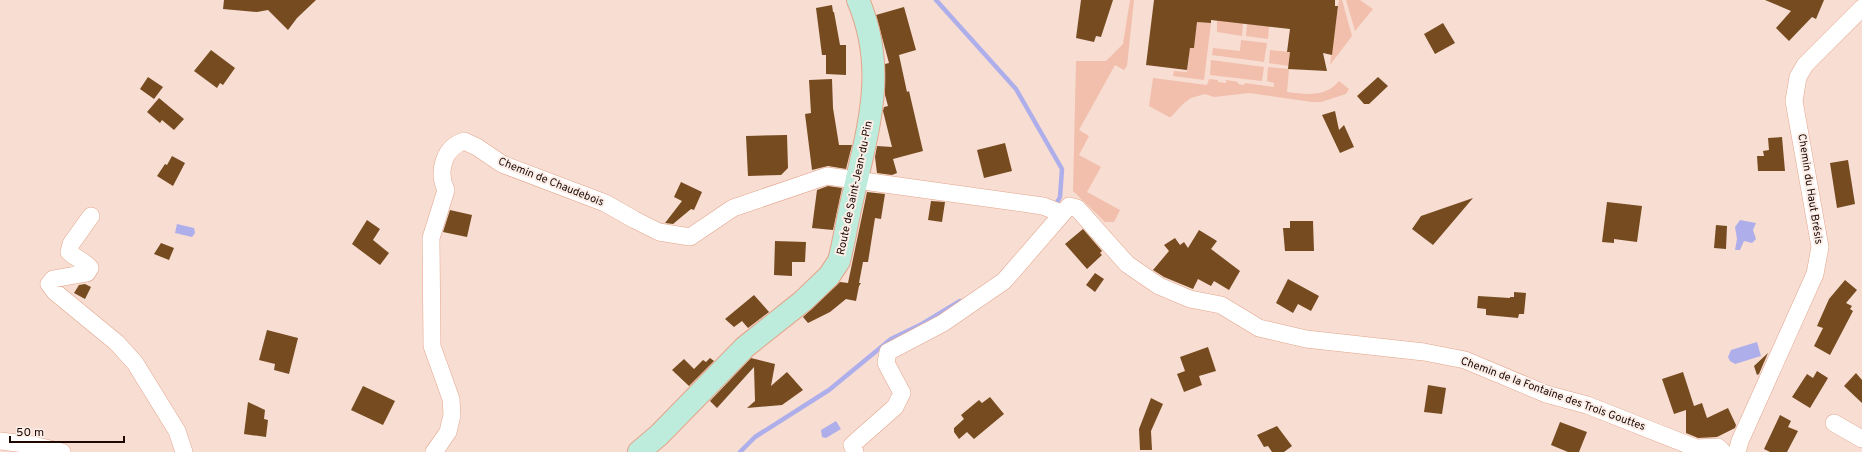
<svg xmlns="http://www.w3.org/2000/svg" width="1862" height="452" font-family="Overpass,sans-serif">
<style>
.green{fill:#f1bfab}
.water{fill:#aeafea}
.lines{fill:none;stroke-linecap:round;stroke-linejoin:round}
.stream{stroke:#aeafea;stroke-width:4.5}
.building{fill:#754b1f}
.minor-casing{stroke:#e3a58b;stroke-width:18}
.secondary-casing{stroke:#e3a58b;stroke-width:24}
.minor{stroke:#fff;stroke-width:17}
.secondary{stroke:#beecdc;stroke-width:22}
.labels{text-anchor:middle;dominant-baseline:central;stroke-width:4;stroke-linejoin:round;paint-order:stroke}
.street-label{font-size:11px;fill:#1e0902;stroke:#fbeee8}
</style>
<rect width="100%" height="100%" fill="#f8ddd3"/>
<path class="green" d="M 1130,0 L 1134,0 L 1127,66 L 1124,70 L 1115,65 L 1079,130 L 1089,136 L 1079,155 L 1101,167 L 1087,192 L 1120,210 L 1114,222 L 1105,222 L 1073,191 L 1076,61 L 1106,61 L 1123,44 Z
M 1339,0 L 1342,0 L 1352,36 L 1330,65 Z
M 1346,0 L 1360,0 L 1373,9 L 1355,31 Z
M 1217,20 L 1243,23 L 1242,36 L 1217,32 Z
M 1197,22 L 1211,23 L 1204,80 L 1173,76 L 1174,71 L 1187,72 L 1190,48 L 1194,48 Z
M 1247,24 L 1269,26 L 1268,39 L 1246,36 Z
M 1241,40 L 1267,43 L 1264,62 L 1212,55 L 1213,48 L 1240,51 Z
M 1270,50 L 1290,52 L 1289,66 L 1269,63 Z
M 1211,60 L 1264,67 L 1262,81 L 1210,75 Z
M 1268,67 L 1289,69 L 1287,92 C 1305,94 1326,98 1339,81 L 1349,89 L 1346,94 L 1321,102 L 1312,102 L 1249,93 L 1214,97 L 1205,94 L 1191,98 L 1183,104 L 1171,117 L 1169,117 L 1149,106 L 1153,78 L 1207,85 L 1209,79 L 1218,80 L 1218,82 L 1226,83 L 1226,80 L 1238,82 L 1238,84 L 1244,85 L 1245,83 L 1274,87 L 1274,83 L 1267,81 Z"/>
<path class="water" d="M 1740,220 L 1756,223 L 1753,230 L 1756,239 L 1752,243 L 1744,241 L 1740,250 L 1735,250 L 1737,239 L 1735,227 Z
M 177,224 L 194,228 L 195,233 L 192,237 L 175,233 Z
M 1757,342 L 1761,356 L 1735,364 L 1730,361 L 1728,357 L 1731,350 Z
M 836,421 L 841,429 L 826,438 L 822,437 L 821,430 Z"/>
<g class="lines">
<path class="stream" d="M 936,0 L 1016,89 L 1062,169 L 1060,197 L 1055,206
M 740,452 L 755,437 L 829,390 L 891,339 L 922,324 L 960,301"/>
</g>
<path class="building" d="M 224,0 L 316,0 L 297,18 L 288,30 L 268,10 L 257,12 L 223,9 Z
M 1081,0 L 1113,0 L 1101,37 L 1096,36 L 1094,42 L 1076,38 Z
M 1154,0 L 1335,0 L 1335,6 L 1338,6 L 1332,55 L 1323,53 L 1327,71 L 1288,69 L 1290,52 L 1287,52 L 1290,29 L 1211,20 L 1211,23 L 1197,22 L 1194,48 L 1190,48 L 1187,70 L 1146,65 Z
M 1765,0 L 1824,0 L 1816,19 L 1812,17 L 1789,41 L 1776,28 L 1791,11 Z
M 832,5 L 833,12 L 834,12 L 840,45 L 846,45 L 846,75 L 826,74 L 826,55 L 822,55 L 816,8 Z
M 904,7 L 916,50 L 899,55 L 907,92 L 909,91 L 923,151 L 893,159 L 897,173 L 892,175 L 877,173 L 875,157 L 877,146 L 892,147 L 883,111 L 884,107 L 888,106 L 885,95 L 885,64 L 889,63 L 876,15 Z
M 1443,23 L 1455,43 L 1435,54 L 1424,34 Z
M 211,50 L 235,68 L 223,85 L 220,83 L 217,88 L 194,71 Z
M 148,77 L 163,87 L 154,99 L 140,89 Z
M 1378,77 L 1388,86 L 1369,104 L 1364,104 L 1357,96 Z
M 832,79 L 833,108 L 839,145 L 852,145 L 846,169 L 828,166 L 812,170 L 805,114 L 811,113 L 809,80 Z
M 159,98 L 184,119 L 174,130 L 162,120 L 160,123 L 147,112 Z
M 1335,111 L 1339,130 L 1344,125 L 1354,147 L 1340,153 L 1322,115 Z
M 787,135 L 788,168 L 781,175 L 748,176 L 746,136 Z
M 1782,137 L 1785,171 L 1758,171 L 1757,156 L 1764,156 L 1763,151 L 1769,150 L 1768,138 Z
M 1005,143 L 1012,171 L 984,178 L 977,150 Z
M 172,156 L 185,163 L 173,186 L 157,176 L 165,164 L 167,165 Z
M 1848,160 L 1855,204 L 1837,208 L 1830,163 Z
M 681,182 L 702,192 L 694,210 L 691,209 L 673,224 L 665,223 L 682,201 L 674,197 Z
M 828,186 L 842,188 L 833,230 L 812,228 L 817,190 Z
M 867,192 L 885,194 L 881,219 L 875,218 L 868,262 L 863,262 L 859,283 L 861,283 L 859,286 L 856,301 L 846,299 L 830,312 L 808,323 L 803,317 L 840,282 L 848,283 Z
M 1473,198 L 1433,245 L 1412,229 L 1421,216 Z
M 931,201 L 945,202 L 942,222 L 928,220 Z
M 1607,202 L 1642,206 L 1637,242 L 1614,239 L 1614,243 L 1602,242 Z
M 450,210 L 472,215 L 467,237 L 443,232 Z
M 367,220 L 380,229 L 373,240 L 389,253 L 380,265 L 352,244 Z
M 1290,221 L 1313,221 L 1314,251 L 1285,251 L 1283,228 L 1290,228 Z
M 1716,225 L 1727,226 L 1726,249 L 1714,248 Z
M 1083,229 L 1102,251 L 1100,253 L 1102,255 L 1087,269 L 1065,244 Z
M 1199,230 L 1217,241 L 1211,249 L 1240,271 L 1229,290 L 1214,281 L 1211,286 L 1198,279 L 1193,289 L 1164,277 L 1153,270 L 1169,251 L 1164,245 L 1175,238 L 1180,245 L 1184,242 L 1188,248 Z
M 775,241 L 806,242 L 805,262 L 792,262 L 792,276 L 774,275 Z
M 161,243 L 174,248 L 169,260 L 154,254 Z
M 1095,273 L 1104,279 L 1095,292 L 1086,285 Z
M 1288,279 L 1319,296 L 1311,311 L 1298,304 L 1293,313 L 1276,303 Z
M 1845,280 L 1857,290 L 1846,303 L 1852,306 L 1850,309 L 1853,311 L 1830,355 L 1814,346 L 1823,328 L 1817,326 L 1829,299 Z
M 85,284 L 91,287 L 85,299 L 74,293 L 79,285 Z
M 1514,292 L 1526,293 L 1524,314 L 1519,314 L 1518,318 L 1486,315 L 1486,309 L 1477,308 L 1478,296 L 1510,298 L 1510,297 L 1514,297 Z
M 754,295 L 769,312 L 748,328 L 742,321 L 734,327 L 725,319 Z
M 267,330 L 298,338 L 289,374 L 274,370 L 275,364 L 259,360 Z
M 1208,347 L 1216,371 L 1199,376 L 1202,385 L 1184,392 L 1177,374 L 1185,371 L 1180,357 Z
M 1768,353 L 1759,374 L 1757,375 L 1754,366 Z
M 710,358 L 714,361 L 689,386 L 672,370 L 684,359 L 694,369 L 703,360 L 706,362 Z
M 751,358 L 775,364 L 771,386 L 787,372 L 803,390 L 782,405 L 747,408 L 755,401 L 754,367 L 717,408 L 710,401 Z
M 1817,371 L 1828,378 L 1810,408 L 1792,397 L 1807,374 L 1813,378 Z
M 1683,372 L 1694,406 L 1702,403 L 1707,418 L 1728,408 L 1736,425 L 1735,428 L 1717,437 L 1698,438 L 1686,433 L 1686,410 L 1674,414 L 1662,379 Z
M 1856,373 L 1862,380 L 1862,403 L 1844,386 Z
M 1428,385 L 1446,388 L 1442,414 L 1424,412 Z
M 363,386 L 395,401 L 383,425 L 351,410 Z
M 990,397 L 1004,414 L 974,439 L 967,432 L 959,439 L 954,432 L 954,428 L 964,419 L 961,415 L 979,400 L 982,403 Z
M 1151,398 L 1163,404 L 1151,431 L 1152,450 L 1140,450 L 1139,429 Z
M 248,402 L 265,410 L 264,419 L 268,420 L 266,437 L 244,434 Z
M 1780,415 L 1791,421 L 1788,427 L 1798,431 L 1787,452 L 1770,452 L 1764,449 Z
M 1560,422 L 1587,432 L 1579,452 L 1568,452 L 1551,445 Z
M 1277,426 L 1292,446 L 1284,452 L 1272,452 L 1268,446 L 1264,447 L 1257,435 Z"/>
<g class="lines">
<g class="minor-casing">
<path id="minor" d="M 91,216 L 71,244 L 69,252 C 76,259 85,261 90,268 L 87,273 L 53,279 L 49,284 L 55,292 L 117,343 L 135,363 L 177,431 L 184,452
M 1834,423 L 1862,439
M 0,441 L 33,445 L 62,452
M 434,452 L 448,432 L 452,415 L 451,399 L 432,346 L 431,238 L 446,190 C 437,172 444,147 464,141 L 477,147 L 502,164 L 605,203 L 635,220 L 659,232 L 690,237 L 733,208 L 827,176 L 1043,206 L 1061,213
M 855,452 L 852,445 L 895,407 L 902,393 L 886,363 L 888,352 L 943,323 L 1004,281 L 1069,206 L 1077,208 L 1127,264 L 1159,286 L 1190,299 L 1221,305 L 1259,328 L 1306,339 L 1424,352 L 1465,360 L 1546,394 L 1587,405 L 1696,448 L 1718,447 L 1723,452
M 1737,452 L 1740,441 L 1815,274 L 1820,247 L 1794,101 L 1798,77 L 1805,65 L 1862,8"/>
</g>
<g class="secondary-casing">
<path id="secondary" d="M 639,452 L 659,435 L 745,347 L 803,301 L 829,276 L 839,261 C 845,238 848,215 854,192 C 869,124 887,68 858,0"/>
</g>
<use href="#minor" class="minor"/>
<use href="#secondary" class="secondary"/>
</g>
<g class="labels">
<g class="street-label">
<text transform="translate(551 182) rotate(22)">Chemin de Chaudebois</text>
<text transform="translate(855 188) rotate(-78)">Route de Saint-Jean-du-Pin</text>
<text transform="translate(1810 189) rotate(81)">Chemin du Haut Brésis</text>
<text transform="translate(1553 394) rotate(20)">Chemin de la Fontaine des Trois Gouttes</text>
</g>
</g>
<path d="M10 436v6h114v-6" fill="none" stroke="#1e0902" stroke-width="2"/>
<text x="16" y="436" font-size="12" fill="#1e0902" stroke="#fbeee8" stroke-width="3" paint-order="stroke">50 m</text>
</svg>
